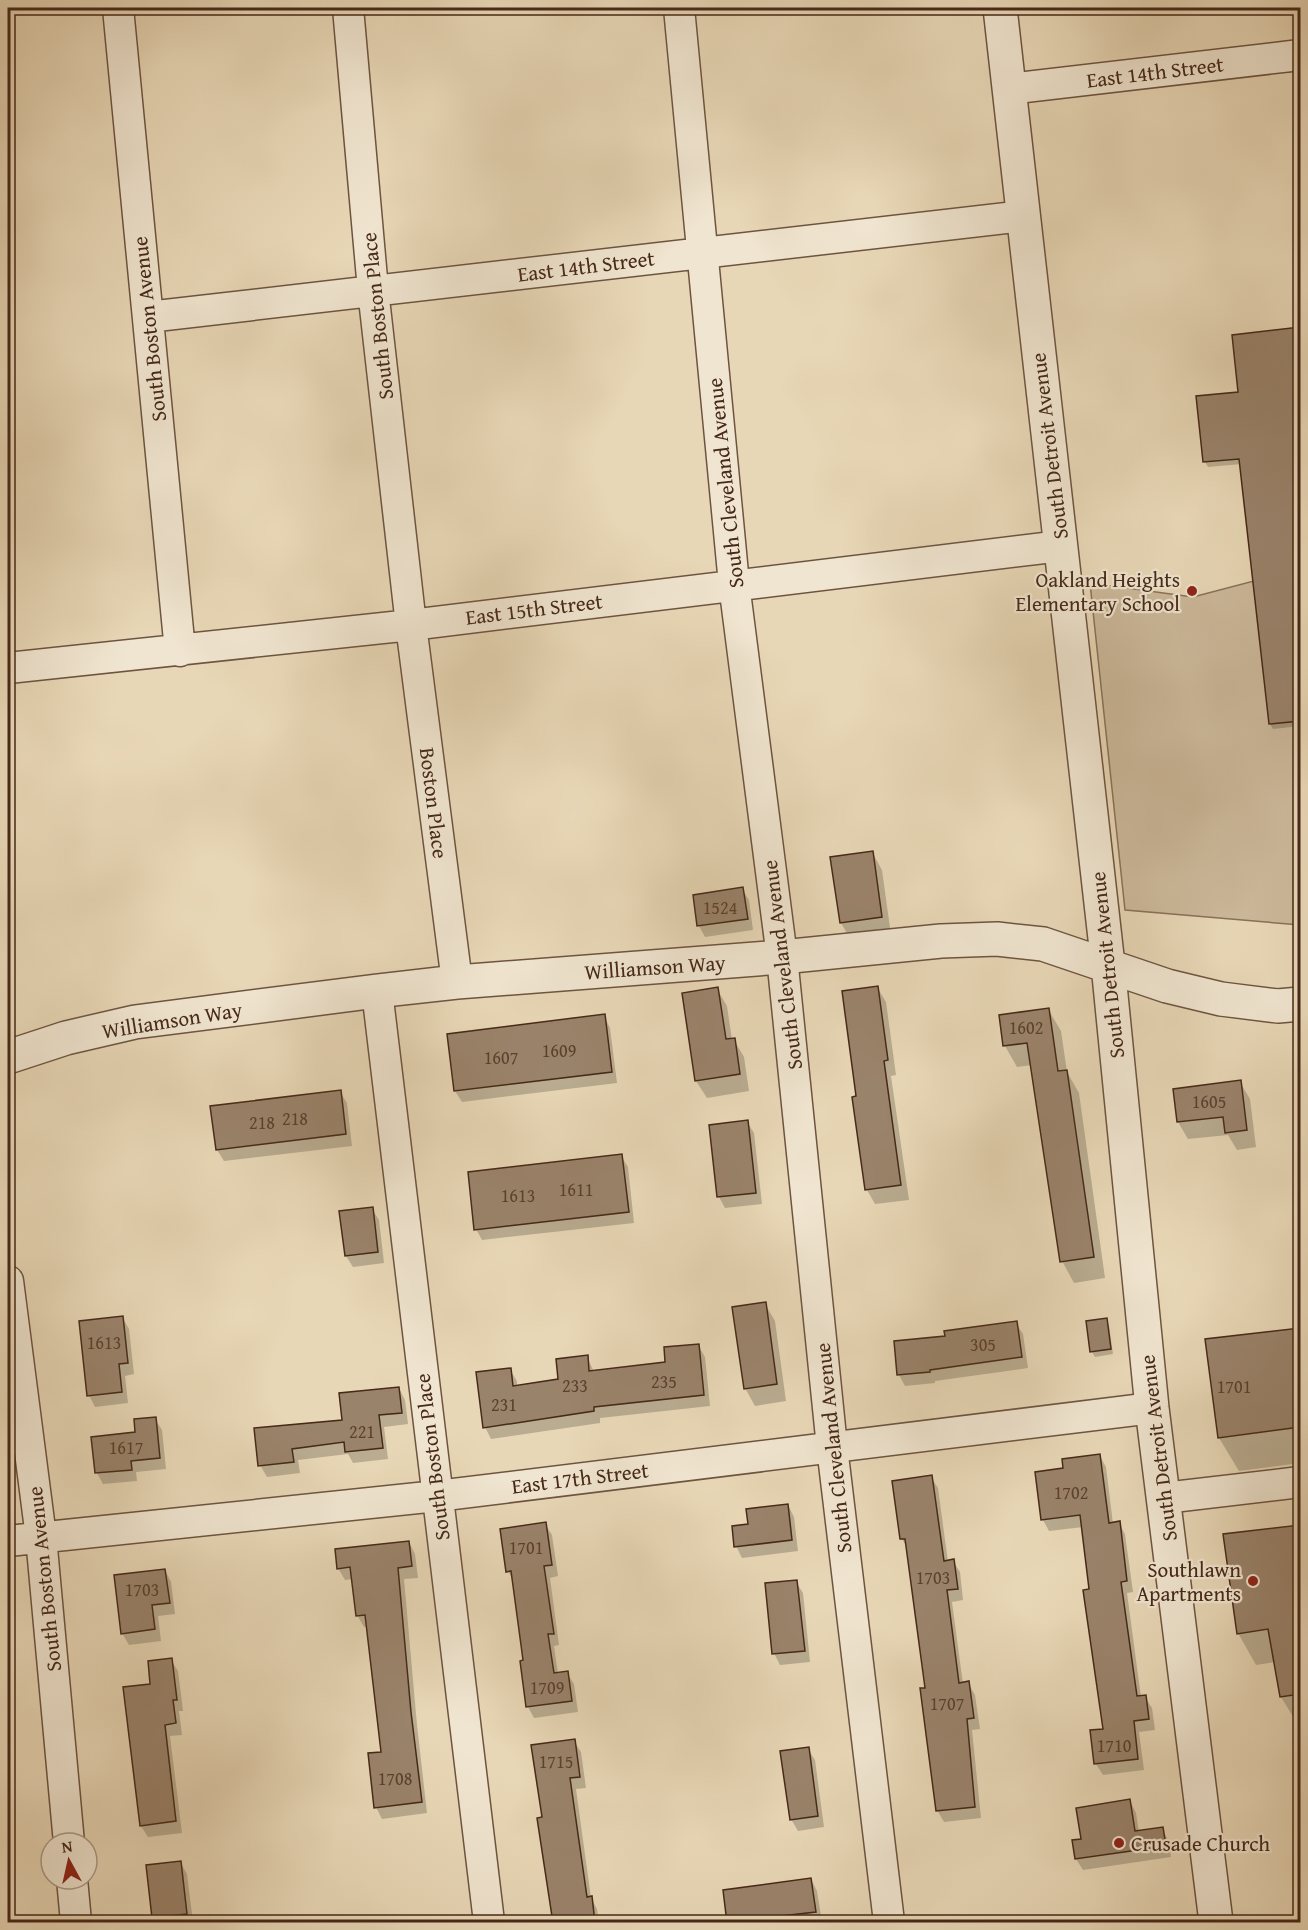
<svg xmlns="http://www.w3.org/2000/svg" width="1308" height="1930" font-family="'Gentium Book Plus',serif">
<style>
.green{fill:#ccb99b;stroke:#89715a;stroke-width:1.5}
.shadow{fill:#0003}
.building{fill:#9a836b;stroke:#462919;stroke-width:1.5}
.lines{fill:none;stroke-linecap:round;stroke-linejoin:round}
.minor-casing{stroke:#6e5440;stroke-width:33}
.tertiary-casing{stroke:#6e5440;stroke-width:36}
.minor{stroke:#f0e5d0;stroke-width:30}
.tertiary{stroke:#f0e5d0;stroke-width:33}
.poi-dot{fill:#8f2418;stroke:#f0e5d0;stroke-width:2}
.labels{text-anchor:middle;dominant-baseline:central;stroke-width:4.5;stroke-linejoin:round;paint-order:stroke}
.number-label{font-size:18px;fill:#5b402e}
.street-label{font-size:21px;fill:#462919;stroke:#f0e5d0}
.poi-label{font-size:21px;fill:#462919;stroke:#f0e5d0;text-anchor:end}
</style>
<rect width="100%" height="100%" fill="#e8d7b6"/>
<filter id="stains"><feTurbulence type="fractalNoise" baseFrequency=".00333" numOctaves="4"/><feColorMatrix values="0 0 0 0 .2 0 0 0 0 .09 0 0 0 0 .02 0 0 0 .5 -.17"/></filter>
<radialGradient id="worn" r=".72"><stop offset=".6" stop-color="#630" stop-opacity="0"/><stop offset="1" stop-color="#630" stop-opacity=".3"/></radialGradient>
<path class="green" d="M 1300,569 L 1300,925 L 1125,910 L 1090,583 L 1193,597 Z"/>
<path class="shadow" d="M 1300,329 L 1300,726 L 1273,729 L 1270,724 L 1242,464 L 1208,467 L 1205,462 L 1198,398 L 1240,393 L 1233,336 Z
M 872,852 L 882,870 L 891,935 L 851,940 L 841,923 Z
M 742,889 L 749,900 L 753,930 L 705,937 L 699,926 Z
M 877,987 L 886,1002 L 896,1075 L 891,1076 L 909,1200 L 875,1204 L 867,1190 L 858,1098 Z
M 717,989 L 727,1006 L 732,1040 L 734,1040 L 744,1057 L 749,1091 L 707,1098 L 696,1081 L 683,994 Z
M 1048,1009 L 1061,1031 L 1067,1072 L 1079,1093 L 1105,1278 L 1074,1283 L 1062,1261 L 1032,1065 L 1017,1067 L 1005,1046 L 1000,1016 Z
M 604,1016 L 610,1028 L 617,1083 L 462,1102 L 455,1091 Z
M 1240,1082 L 1250,1099 L 1256,1147 L 1237,1150 L 1228,1135 L 1188,1139 L 1178,1122 L 1174,1090 Z
M 340,1092 L 347,1103 L 352,1146 L 224,1161 L 217,1150 Z
M 747,1122 L 754,1133 L 762,1204 L 725,1208 L 719,1197 Z
M 621,1156 L 628,1167 L 634,1223 L 482,1240 L 476,1229 Z
M 372,1209 L 379,1220 L 384,1263 L 353,1267 L 346,1256 Z
M 765,1304 L 775,1321 L 786,1401 L 755,1406 L 745,1388 Z
M 122,1317 L 129,1329 L 134,1374 L 125,1376 L 128,1403 L 95,1407 L 89,1395 Z
M 1106,1320 L 1109,1325 L 1113,1354 L 1095,1357 L 1092,1352 Z
M 1016,1323 L 1023,1334 L 1028,1368 L 935,1381 L 935,1383 L 905,1386 L 899,1375 L 946,1338 Z
M 1300,1331 L 1300,1463 L 1239,1471 L 1219,1438 L 1207,1340 Z
M 698,1345 L 705,1357 L 710,1406 L 600,1418 L 600,1423 L 491,1439 L 485,1427 L 510,1370 L 517,1381 L 517,1387 L 560,1381 L 587,1357 L 594,1372 L 667,1363 Z
M 399,1388 L 405,1400 L 408,1424 L 384,1427 L 388,1459 L 353,1463 L 348,1454 L 298,1460 L 300,1473 L 267,1477 L 260,1465 L 343,1421 Z
M 155,1419 L 162,1430 L 166,1469 L 136,1472 L 137,1481 L 103,1484 L 97,1473 L 137,1433 Z
M 1100,1456 L 1106,1467 L 1113,1524 L 1119,1523 L 1125,1534 L 1133,1592 L 1127,1593 L 1141,1697 L 1145,1697 L 1152,1708 L 1155,1730 L 1139,1732 L 1144,1770 L 1103,1775 L 1096,1764 L 1092,1731 L 1105,1730 L 1083,1527 L 1049,1531 L 1043,1520 L 1065,1470 Z
M 931,1477 L 938,1488 L 948,1562 L 953,1561 L 960,1572 L 963,1600 L 952,1602 L 963,1684 L 968,1683 L 975,1695 L 980,1729 L 972,1730 L 981,1818 L 944,1822 L 937,1810 L 927,1689 L 908,1549 L 902,1539 Z
M 788,1505 L 794,1517 L 798,1551 L 742,1558 L 736,1546 L 749,1525 Z
M 545,1524 L 552,1535 L 558,1576 L 550,1578 L 559,1645 L 554,1646 L 558,1674 L 567,1673 L 574,1684 L 578,1712 L 534,1718 L 528,1707 L 521,1662 L 525,1661 L 514,1582 L 508,1571 Z
M 1300,1527 L 1300,1728 L 1281,1697 L 1275,1662 L 1256,1665 L 1238,1633 L 1269,1531 Z
M 409,1542 L 415,1554 L 418,1578 L 404,1579 L 417,1725 L 427,1813 L 382,1819 L 376,1807 L 383,1753 L 368,1626 L 364,1627 L 357,1615 L 353,1579 L 345,1580 L 338,1568 Z
M 165,1570 L 171,1582 L 175,1614 L 158,1616 L 161,1641 L 129,1645 L 122,1633 Z
M 796,1582 L 803,1593 L 810,1662 L 780,1665 L 774,1653 Z
M 171,1660 L 178,1671 L 183,1711 L 179,1711 L 182,1735 L 170,1736 L 182,1833 L 148,1837 L 141,1826 L 152,1686 Z
M 574,1741 L 581,1752 L 586,1788 L 576,1789 L 591,1898 L 597,1909 L 599,1922 L 554,1922 Z
M 808,1749 L 815,1760 L 824,1827 L 798,1831 L 791,1819 Z
M 1130,1801 L 1136,1813 L 1139,1832 L 1162,1829 L 1168,1840 L 1171,1857 L 1083,1870 L 1076,1859 L 1083,1840 Z
M 180,1862 L 187,1874 L 193,1922 L 154,1922 L 148,1866 Z
M 811,1879 L 817,1891 L 822,1922 L 729,1922 Z
M 434,1916 L 438,1922 L 402,1922 L 402,1919 Z"/>
<path class="building" d="M 1300,327 L 1300,721 L 1269,724 L 1239,459 L 1203,462 L 1196,396 L 1238,392 L 1232,335 Z
M 873,851 L 882,917 L 840,923 L 830,857 Z
M 743,887 L 748,919 L 697,926 L 693,895 Z
M 878,986 L 888,1060 L 884,1061 L 901,1185 L 865,1190 L 852,1097 L 856,1096 L 842,991 Z
M 718,987 L 726,1039 L 735,1038 L 740,1074 L 695,1081 L 682,993 Z
M 1049,1008 L 1058,1071 L 1067,1070 L 1094,1257 L 1060,1262 L 1027,1043 L 1003,1046 L 999,1015 Z
M 605,1014 L 612,1072 L 454,1091 L 447,1034 Z
M 1241,1080 L 1247,1130 L 1225,1133 L 1223,1117 L 1177,1122 L 1173,1089 Z
M 341,1090 L 346,1134 L 216,1150 L 210,1106 Z
M 748,1120 L 756,1193 L 717,1197 L 709,1125 Z
M 622,1154 L 629,1212 L 474,1230 L 468,1172 Z
M 373,1207 L 378,1252 L 345,1256 L 339,1211 Z
M 766,1302 L 777,1384 L 744,1389 L 732,1307 Z
M 123,1316 L 128,1363 L 119,1364 L 122,1392 L 87,1396 L 79,1321 Z
M 1107,1318 L 1111,1349 L 1090,1352 L 1086,1321 Z
M 1017,1321 L 1022,1357 L 930,1370 L 930,1372 L 897,1375 L 894,1341 L 945,1336 L 944,1331 Z
M 1300,1328 L 1300,1427 L 1218,1438 L 1205,1339 Z
M 699,1344 L 704,1395 L 594,1407 L 594,1411 L 483,1428 L 476,1372 L 511,1368 L 513,1386 L 558,1379 L 556,1359 L 588,1355 L 589,1371 L 665,1362 L 664,1347 Z
M 399,1387 L 402,1413 L 379,1415 L 383,1448 L 345,1452 L 344,1442 L 292,1449 L 294,1462 L 258,1466 L 254,1428 L 342,1420 L 339,1393 Z
M 156,1417 L 160,1458 L 131,1461 L 132,1470 L 95,1473 L 91,1437 L 135,1432 L 134,1419 Z
M 1100,1454 L 1109,1523 L 1120,1521 L 1127,1581 L 1121,1582 L 1137,1696 L 1146,1695 L 1149,1719 L 1134,1721 L 1138,1759 L 1094,1764 L 1090,1730 L 1103,1729 L 1083,1590 L 1089,1589 L 1080,1515 L 1041,1520 L 1035,1472 L 1063,1468 L 1062,1459 Z
M 932,1475 L 944,1561 L 954,1559 L 958,1589 L 947,1590 L 959,1683 L 969,1681 L 974,1718 L 967,1719 L 975,1807 L 936,1811 L 920,1688 L 925,1688 L 905,1539 L 900,1539 L 892,1481 Z
M 788,1504 L 792,1540 L 734,1547 L 732,1526 L 748,1524 L 746,1509 Z
M 546,1522 L 552,1565 L 544,1566 L 554,1634 L 548,1634 L 554,1673 L 568,1671 L 572,1701 L 526,1707 L 520,1661 L 523,1660 L 511,1571 L 506,1572 L 500,1529 Z
M 1300,1525 L 1300,1694 L 1280,1697 L 1268,1629 L 1237,1634 L 1223,1534 Z
M 409,1541 L 412,1566 L 398,1568 L 411,1712 L 422,1802 L 374,1808 L 368,1753 L 381,1752 L 365,1615 L 356,1616 L 350,1567 L 337,1569 L 335,1549 Z
M 165,1569 L 170,1603 L 152,1605 L 155,1629 L 121,1634 L 114,1575 Z
M 797,1580 L 805,1651 L 772,1654 L 765,1583 Z
M 172,1658 L 177,1700 L 173,1700 L 176,1723 L 165,1725 L 176,1821 L 140,1826 L 123,1687 L 150,1684 L 148,1661 Z
M 575,1739 L 580,1777 L 570,1778 L 587,1897 L 592,1896 L 595,1923 L 553,1923 L 537,1818 L 542,1817 L 531,1745 Z
M 809,1747 L 818,1816 L 790,1820 L 780,1751 Z
M 1130,1799 L 1135,1831 L 1163,1827 L 1166,1846 L 1075,1859 L 1072,1840 L 1081,1839 L 1076,1808 Z
M 181,1861 L 187,1914 L 152,1918 L 146,1865 Z
M 811,1878 L 816,1912 L 781,1916 L 781,1923 L 727,1923 L 723,1890 Z"/>
<g class="lines">
<g class="minor-casing">
<path id="minor" d="M 118,8 L 180,651
M 348,8 L 373,290 L 411,625 L 457,982
M 679,8 L 734,584 L 782,957 L 832,1447 L 889,1922
M 1009,89 L 1300,55
M 148,317 L 1023,216
M 8,668 L 411,625 L 1061,546
M 377,991 L 489,1922
M 8,1281 L 41,1537 L 69,1843
M 1164,1498 L 1300,1482
M 8,1541 L 437,1496 L 1152,1408
M 72,1879 L 76,1922"/>
</g>
<g class="tertiary-casing">
<path id="tertiary" d="M 1000,8 L 1108,965 L 1152,1408 L 1216,1922
M 8,1057 L 66,1038 L 135,1022 L 377,991 L 457,982 L 782,957 L 941,941 L 997,939 L 1043,944 L 1167,986 L 1221,999 L 1278,1006 L 1300,1004"/>
</g>
<use href="#minor" class="minor"/>
<use href="#tertiary" class="tertiary"/>
</g>
<g class="poi-dot">
<circle cx="1192" cy="591" r="6"/>
<circle cx="1253" cy="1581" r="6"/>
<circle cx="1119" cy="1843" r="6"/>
</g>
<g class="labels">
<g class="number-label">
<text x="720" y="907">1524</text>
<text x="1026" y="1027">1602</text>
<text x="559" y="1050">1609</text>
<text x="501" y="1057">1607</text>
<text x="1209" y="1101">1605</text>
<text x="295" y="1118">218</text>
<text x="262" y="1122">218</text>
<text x="576" y="1189">1611</text>
<text x="518" y="1195">1613</text>
<text x="104" y="1342">1613</text>
<text x="983" y="1344">305</text>
<text x="664" y="1381">235</text>
<text x="575" y="1385">233</text>
<text x="1234" y="1386">1701</text>
<text x="504" y="1404">231</text>
<text x="362" y="1431">221</text>
<text x="126" y="1447">1617</text>
<text x="1071" y="1492">1702</text>
<text x="526" y="1547">1701</text>
<text x="933" y="1577">1703</text>
<text x="142" y="1589">1703</text>
<text x="547" y="1687">1709</text>
<text x="947" y="1703">1707</text>
<text x="1114" y="1745">1710</text>
<text x="556" y="1761">1715</text>
<text x="395" y="1778">1708</text>
</g>
<g class="street-label">
<text transform="translate(1155 72) rotate(-7)">East 14th Street</text>
<text transform="translate(586 266) rotate(-7)">East 14th Street</text>
<text transform="translate(377 316) rotate(-96)">South Boston Place</text>
<text transform="translate(149 329) rotate(-96)">South Boston Avenue</text>
<text transform="translate(1049 446) rotate(-97)">South Detroit Avenue</text>
<text transform="translate(725 483) rotate(-96)">South Cleveland Avenue</text>
<text transform="translate(534 609) rotate(-7)">East 15th Street</text>
<text transform="translate(434 803) rotate(83)">Boston Place</text>
<text transform="translate(782 965) rotate(-97)">South Cleveland Avenue</text>
<text transform="translate(1107 965) rotate(-96)">South Detroit Avenue</text>
<text transform="translate(655 967) rotate(-4)">Williamson Way</text>
<text transform="translate(172 1020) rotate(-9)">Williamson Way</text>
<text transform="translate(833 1448) rotate(-96)">South Cleveland Avenue</text>
<text transform="translate(1158 1448) rotate(-97)">South Detroit Avenue</text>
<text transform="translate(432 1457) rotate(-97)">South Boston Place</text>
<text transform="translate(580 1478) rotate(-7)">East 17th Street</text>
<text transform="translate(44 1579) rotate(-96)">South Boston Avenue</text>
</g>
<g class="poi-label">
<text x="1180" y="579">Oakland Heights<tspan x="1180" dy="24">Elementary School</tspan></text>
<text x="1241" y="1569">Southlawn<tspan x="1241" dy="24">Apartments</tspan></text>
<text x="1131" y="1843" text-anchor="start">Crusade Church</text>
</g>
</g>
<rect width="1308" height="1930" fill="none" stroke="#e8d7b6" stroke-width="30"/>
<rect x="9" y="9" width="1290" height="1912" fill="none" stroke="#462919" stroke-width="3"/>
<rect x="15" y="15" width="1278" height="1900" fill="none" stroke="#462919" stroke-width="1.5"/>
<g transform="translate(69 1861) rotate(352)"><circle r="28" fill="#f0e5d0" stroke="#ac9a87" stroke-width="1.5"/>
<path d="M0-4.5L10 22L0 15L-10 22Z" fill="#8f2418"/>
<text y="-9" font-size="16" font-weight="bold" text-anchor="middle" fill="#462919">N</text>
</g>
<rect width="100%" height="100%" filter="url(#stains)"/>
<rect width="100%" height="100%" fill="url(#worn)"/>
</svg>
